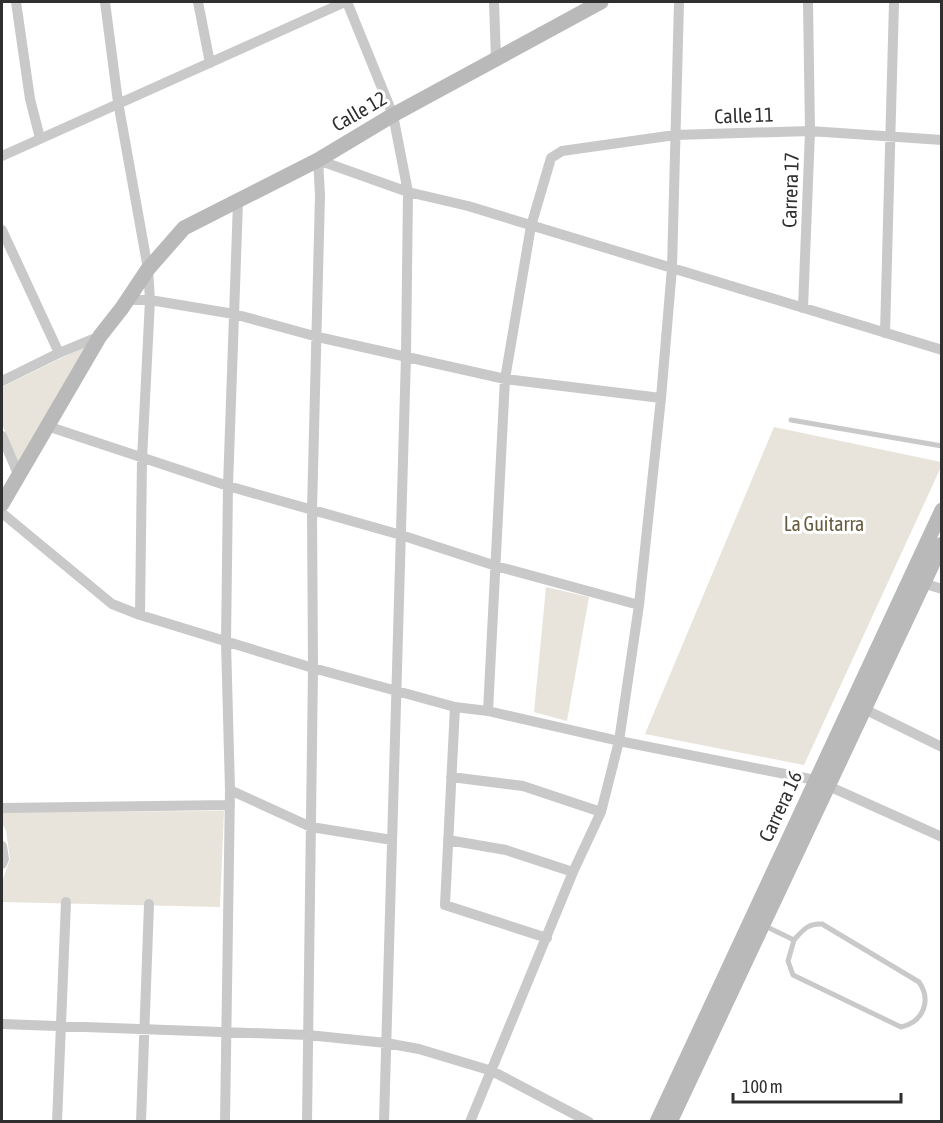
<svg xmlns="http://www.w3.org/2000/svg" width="943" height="1123" font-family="'Asap Condensed',sans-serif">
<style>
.green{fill:#e8e4db}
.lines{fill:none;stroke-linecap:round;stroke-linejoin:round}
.service{stroke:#c9c9c9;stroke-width:5}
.minor{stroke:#c9c9c9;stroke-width:10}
.secondary{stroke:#b9b9b9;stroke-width:15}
.labels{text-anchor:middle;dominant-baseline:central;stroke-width:6;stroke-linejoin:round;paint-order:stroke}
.street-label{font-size:20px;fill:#2f2f2f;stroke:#fff}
.park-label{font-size:20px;fill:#675d40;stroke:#fff}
</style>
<rect width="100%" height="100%" fill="#fff"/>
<path class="green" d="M 88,345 L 18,463 L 2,424 L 2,387 Z
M 774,427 L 941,462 L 941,467 L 804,765 L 645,734 Z
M 546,587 L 589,597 L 567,721 L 534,712 Z
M 224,811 L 220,907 L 2,902 L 2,882 L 10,859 L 6,830 L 2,823 L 2,812 Z"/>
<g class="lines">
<path class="service" d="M 791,420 L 942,446
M 765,926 L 794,940 C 803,930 808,923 822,924 L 919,982 C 932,1001 923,1022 901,1027 L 793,975 L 788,961 L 794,940"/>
<path class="minor" d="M 16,2 L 30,99 L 40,138
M 105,2 L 118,102 L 148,269 L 150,300 L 142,459 L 140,615
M 198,2 L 210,63
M 347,2 L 393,115 L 408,192 L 406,356 L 384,1122
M 494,2 L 496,59
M 2,156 L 345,2
M 2,230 L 59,353
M 127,300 L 150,300 L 234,314 L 318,337 L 505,379 L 661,398
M 803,308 L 810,131 L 808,2
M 885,333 L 894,2
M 2,381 L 59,353 L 100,336
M 47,426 L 228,486 L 401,535 L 496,566 L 639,605
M 2,436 L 18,474
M 2,513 L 112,604 L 140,615 L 313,668 L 455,707 L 488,711 L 619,741 L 815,780 L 942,837
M 919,582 L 942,589
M 858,706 L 942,747
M 455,707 L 445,905 L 547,938
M 488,711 L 505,379 L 531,226 L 551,158 L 562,151 L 675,135 L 810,131 L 942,140
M 451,777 L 523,786 L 601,812
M 230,790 L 311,827 L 392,840
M 2,808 L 230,805
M 448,840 L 506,850 L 573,872
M 2,846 L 4,859 L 2,864
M 2,1024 L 308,1035 L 386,1043 L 419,1049 L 492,1071 L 589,1122
M 57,1122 L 66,902
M 141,1122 L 149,904
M 225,1122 L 230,790 L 226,642 L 228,486 L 238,202
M 307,1122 L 313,668 L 312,510 L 320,195 L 318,160 L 408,192 L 468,206 L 942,350
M 470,1122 L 573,872 L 601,812 L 619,741 L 639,605 L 661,398 L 672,268 L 679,2"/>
<path class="secondary" d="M 2,504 L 100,336 L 122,308 L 148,269 L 184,228 L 318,160 L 393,115 L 601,2
M 657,1122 L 942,510
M 670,1122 L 942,544"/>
</g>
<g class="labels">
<g class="street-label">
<text transform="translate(359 111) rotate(-30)">Calle 12</text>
<text transform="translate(744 115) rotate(-2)">Calle 11</text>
<text transform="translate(790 190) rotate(-88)">Carrera 17</text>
<text transform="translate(780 806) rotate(-65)">Carrera 16</text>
</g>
<g class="park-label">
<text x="824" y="523">La Guitarra</text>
</g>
</g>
<rect width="943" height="1123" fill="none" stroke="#2f2f2f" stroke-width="6"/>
<path d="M733 1093v9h168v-9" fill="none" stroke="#2f2f2f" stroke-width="3"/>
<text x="742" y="1093" font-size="18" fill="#2f2f2f" stroke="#ffffff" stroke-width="4.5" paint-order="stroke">100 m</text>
</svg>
